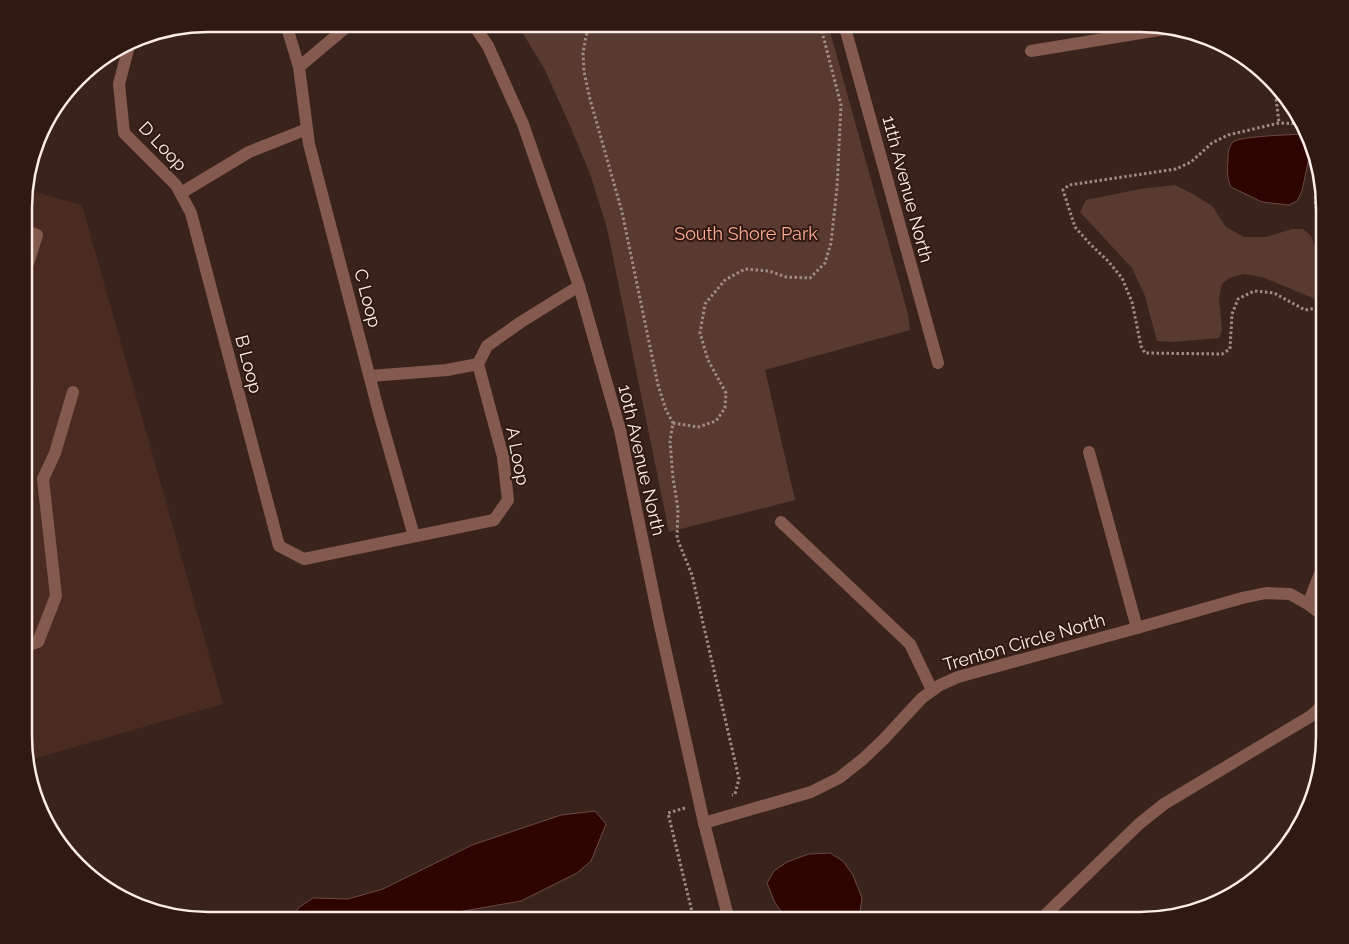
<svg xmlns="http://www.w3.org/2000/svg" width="1349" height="944" font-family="Raleway,sans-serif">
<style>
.built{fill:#492b22}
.green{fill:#583a31}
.water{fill:#2e0400;stroke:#6c4a45}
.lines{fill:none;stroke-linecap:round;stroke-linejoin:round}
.path{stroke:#9f8b85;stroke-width:3;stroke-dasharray:2.5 2.5;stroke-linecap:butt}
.service{stroke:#845a4e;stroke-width:12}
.minor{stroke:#845a4e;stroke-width:12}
.tertiary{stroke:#845a4e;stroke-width:12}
.labels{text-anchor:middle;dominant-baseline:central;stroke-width:4;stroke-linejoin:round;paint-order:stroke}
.street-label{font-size:18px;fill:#fcece7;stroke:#301912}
.park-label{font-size:18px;fill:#fdac95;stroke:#301912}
.rim{fill:none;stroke:#fcece7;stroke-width:2.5}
</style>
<rect width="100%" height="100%" fill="#3a231c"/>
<path class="built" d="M 25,189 L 82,205 L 223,704 L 26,761 Z"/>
<path class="green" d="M 517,24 L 828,24 L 908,314 L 910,330 L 765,370 L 795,500 L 669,532 L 607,228 L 590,174 L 571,128 L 544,68 Z
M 1175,185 L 1193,194 L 1212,206 L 1226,227 L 1244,237 L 1266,237 L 1292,229 L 1303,229 L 1311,236 L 1325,272 L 1325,294 L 1324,297 L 1315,299 L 1262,277 L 1244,274 L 1229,278 L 1222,284 L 1219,298 L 1222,330 L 1219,338 L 1172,342 L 1157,341 L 1145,296 L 1132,268 L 1080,212 L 1086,200 L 1140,189 Z"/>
<path class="water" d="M 1302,134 L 1308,137 L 1310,141 L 1311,148 L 1302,191 L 1297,201 L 1289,205 L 1262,202 L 1231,187 C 1227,179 1227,169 1228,161 C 1228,155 1228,147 1233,142 C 1241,136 1289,135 1302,134 Z
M 595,811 L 606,824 L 591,861 L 577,873 L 521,901 L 458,912 L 454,920 L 295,920 L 298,908 L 313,898 L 348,899 L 383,889 L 472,845 L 561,815 Z
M 830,853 L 843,861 L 853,875 L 862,898 L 860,912 L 852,920 L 788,920 L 775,903 L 767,883 L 774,871 L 787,862 L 809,854 Z"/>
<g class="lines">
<path class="path" d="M 591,24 L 586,36 L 583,53 L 584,72 L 590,99 L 622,212 L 658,385 L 666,410 L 673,423 L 670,441 L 673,478 L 678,509 L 677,538 L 692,575 L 739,779 L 735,794 L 732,795
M 1275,89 L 1279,123
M 1304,124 L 1279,123 L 1228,135 L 1212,143 L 1191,162 L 1176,169 L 1069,185 L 1063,190 L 1075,227 L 1090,244 L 1108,261 L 1122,278 L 1132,302 L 1141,346 L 1145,353 L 1222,354 L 1230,349 L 1232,314 L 1238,299 L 1254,291 L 1274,293 L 1305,310 L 1323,307 L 1325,304
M 1320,177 L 1315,200 L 1320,241 L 1325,251
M 673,423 L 698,427 L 716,421 L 725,408 L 726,393 L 708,360 L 700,333 L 705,304 L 725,280 L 745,269 L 769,271 L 786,277 L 810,278 L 825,263 L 831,243 L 837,188 L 841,105 L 820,24
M 685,808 L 668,813 L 694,920"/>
<path class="service" d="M 1031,51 L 1171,28
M 25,231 L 37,235 L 25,273
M 370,376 L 447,370 L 478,364
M 1089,452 L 1137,628
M 781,522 L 910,644 L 932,690
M 1308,604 L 1325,561
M 25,646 L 38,642 L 56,596 L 43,479 L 55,453 L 73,392"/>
<path class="minor" d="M 286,24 L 299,67 L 309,144 L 379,413 L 414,536
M 844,24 L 938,363
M 130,42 L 119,84 L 124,133 L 176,185 L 191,213 L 279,546 L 304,559 L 494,520 L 508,500 L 503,457 L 478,364 L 487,346 L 521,322 L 579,286
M 299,67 L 350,24
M 181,193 L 249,152 L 307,129
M 704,823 L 811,792 L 839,778 L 863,759 L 883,740 L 922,698 L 940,685 L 958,677 L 1137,628 L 1242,598 L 1266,593 L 1290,594 L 1308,604 L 1325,617
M 1040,920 L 1139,824 L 1164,804 L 1311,716 L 1325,703"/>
<path class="tertiary" d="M 473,24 L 488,46 L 523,124 L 579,286 L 620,430 L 659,621 L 704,823 L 729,920"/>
</g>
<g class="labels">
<g class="street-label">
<text transform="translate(163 146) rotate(46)">D Loop</text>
<text transform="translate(908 189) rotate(75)">11th Avenue North</text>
<text transform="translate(368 298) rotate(75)">C Loop</text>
<text transform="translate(249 364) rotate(75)">B Loop</text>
<text transform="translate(518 456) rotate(79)">A Loop</text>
<text transform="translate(642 460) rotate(77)">10th Avenue North</text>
<text transform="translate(1024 642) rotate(-16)">Trenton Circle North</text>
</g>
<g class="park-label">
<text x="746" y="233">South Shore Park</text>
</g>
</g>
<path d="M0 0H1349V944H0ZM208 32H1140A176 176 0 0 1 1316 208V736A176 176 0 0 1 1140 912H208A176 176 0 0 1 32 736V208A176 176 0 0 1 208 32Z" fill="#301912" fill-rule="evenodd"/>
<path class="rim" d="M208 32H1140A176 176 0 0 1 1316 208V736A176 176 0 0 1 1140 912H208A176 176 0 0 1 32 736V208A176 176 0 0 1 208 32Z"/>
</svg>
